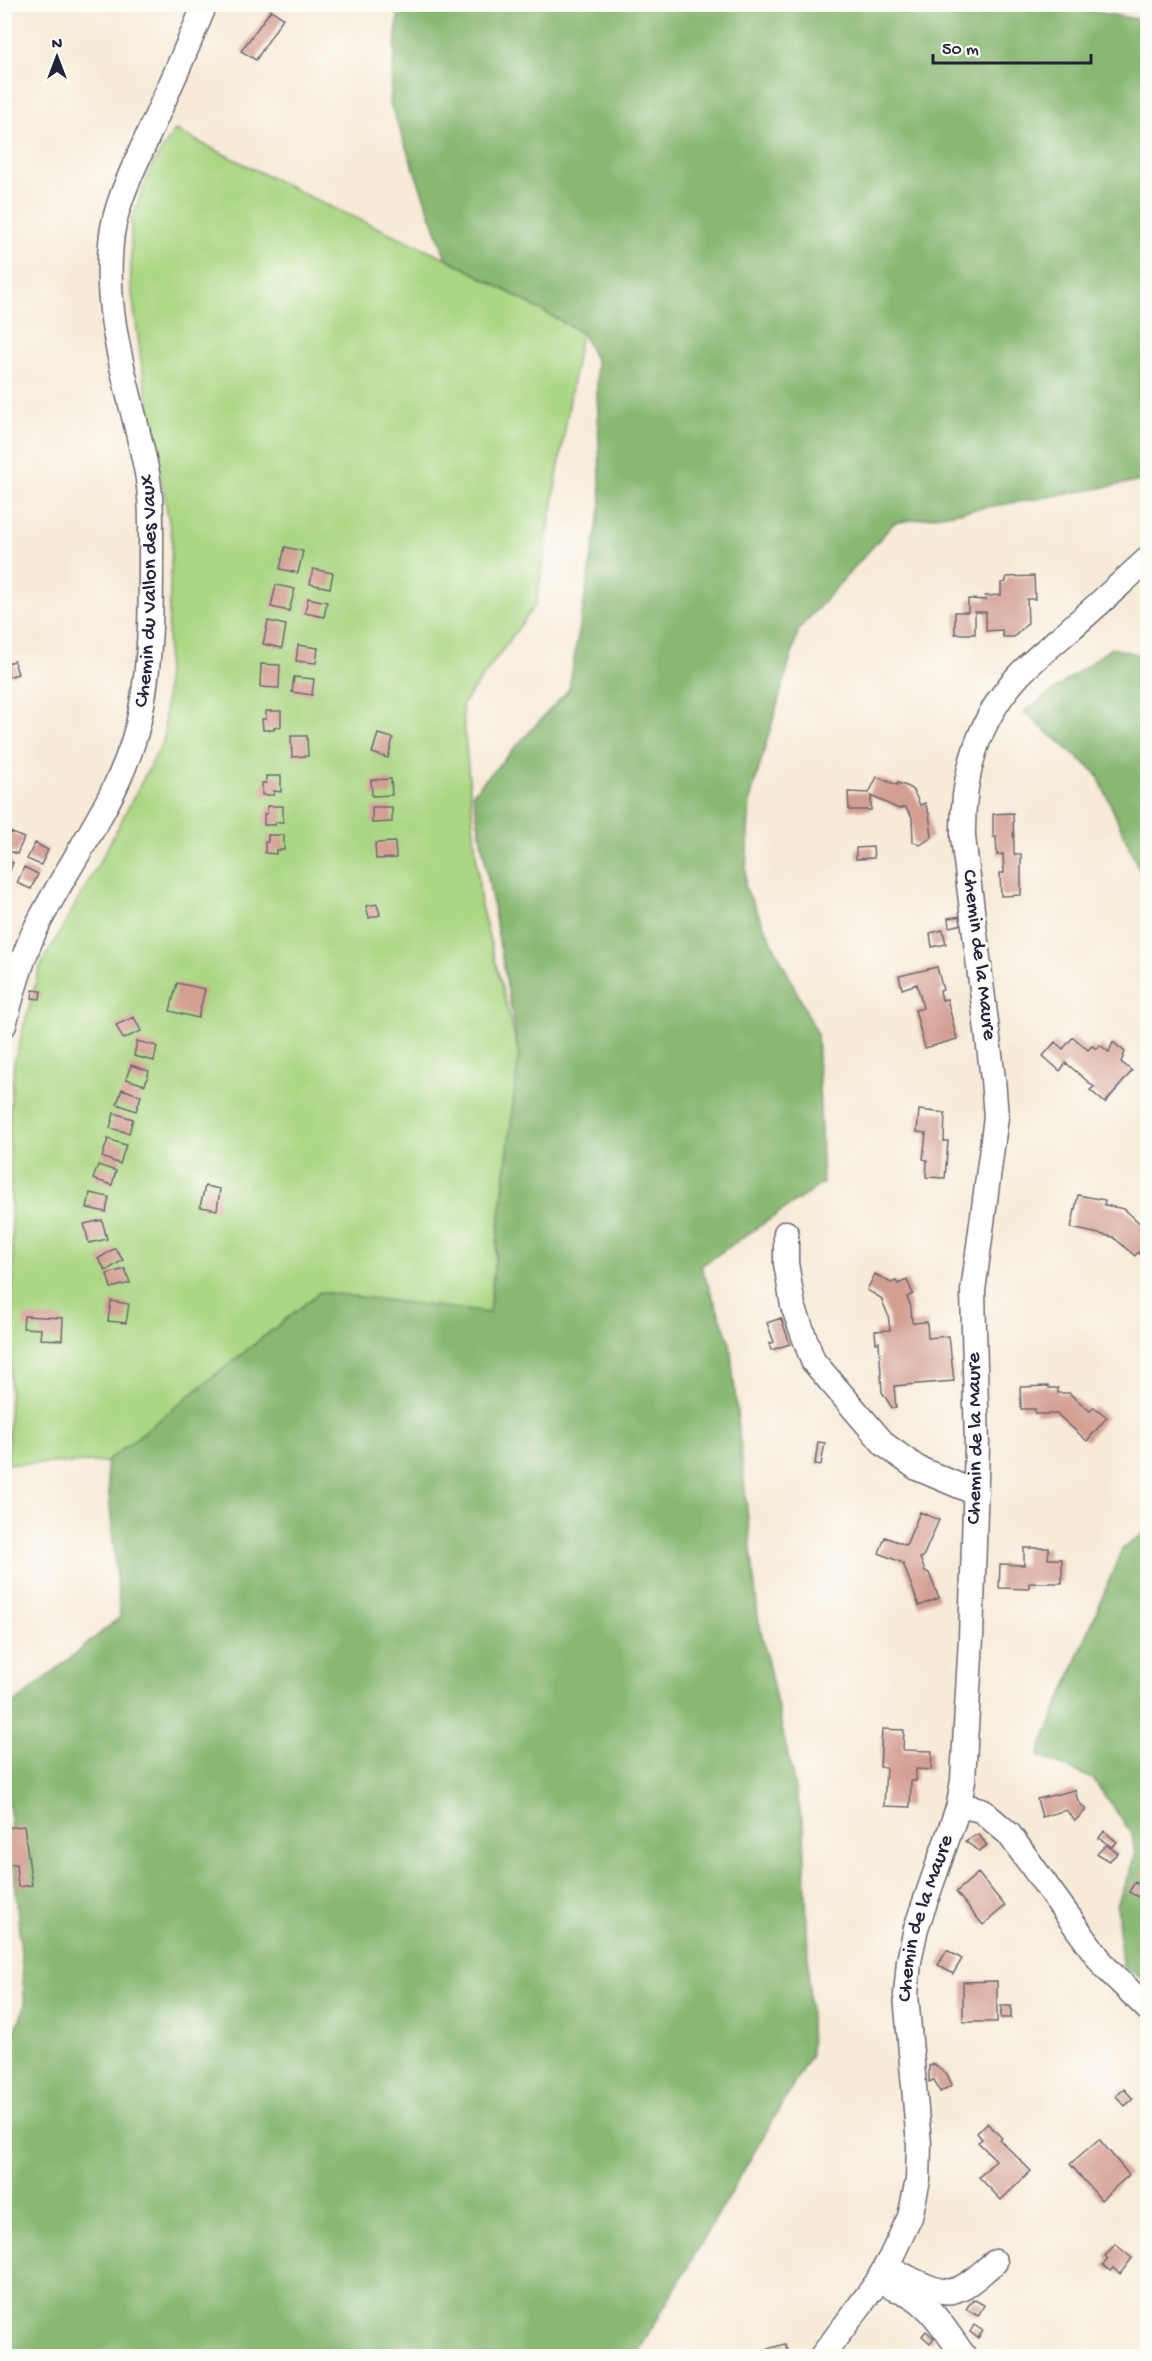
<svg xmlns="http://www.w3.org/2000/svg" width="1152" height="2361" font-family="'Gochi Hand',sans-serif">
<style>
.green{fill:#abd784;stroke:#667c60;stroke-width:1.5}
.forest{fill:#88b872;stroke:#556d56;stroke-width:1.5}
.building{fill:#d39e92}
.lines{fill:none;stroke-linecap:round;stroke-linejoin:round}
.minor-casing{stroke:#6d6872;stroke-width:27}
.minor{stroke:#fff;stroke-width:24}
.labels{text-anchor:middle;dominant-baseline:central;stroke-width:6;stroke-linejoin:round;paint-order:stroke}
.street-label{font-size:21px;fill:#22223b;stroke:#fdfcf7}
</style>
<rect width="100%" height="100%" fill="#fdfcf7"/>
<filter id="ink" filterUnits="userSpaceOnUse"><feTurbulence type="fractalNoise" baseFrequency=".0167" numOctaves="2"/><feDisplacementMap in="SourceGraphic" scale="12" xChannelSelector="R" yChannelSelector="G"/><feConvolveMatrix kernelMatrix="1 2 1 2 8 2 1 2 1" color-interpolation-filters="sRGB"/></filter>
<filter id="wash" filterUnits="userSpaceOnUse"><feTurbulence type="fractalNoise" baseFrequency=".008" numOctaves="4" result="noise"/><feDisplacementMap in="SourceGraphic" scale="24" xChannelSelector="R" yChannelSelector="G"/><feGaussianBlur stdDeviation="1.35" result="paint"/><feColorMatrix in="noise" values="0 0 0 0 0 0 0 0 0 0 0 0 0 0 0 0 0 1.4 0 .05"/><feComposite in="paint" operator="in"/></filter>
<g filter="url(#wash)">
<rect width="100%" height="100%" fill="#f7ead7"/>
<path class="green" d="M 175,130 L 320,202 L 446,258 L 581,332 L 536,604 L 462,705 L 481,906 L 519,1054 L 489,1313 L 320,1292 L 106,1462 L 8,1464 L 13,1270 L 9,1126 L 14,1063 L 40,967 L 104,854 L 164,739 L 172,539 L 142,367 L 131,286 L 131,222 L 151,167 Z"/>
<path class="forest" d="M 1051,4 L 1147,21 L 1147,477 L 1141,481 L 894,523 L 799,629 L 750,800 L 745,887 L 817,1033 L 823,1183 L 701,1266 L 730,1343 L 758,1617 L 804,1829 L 811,2054 L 636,2356 L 5,2356 L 4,2059 L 25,2006 L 5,1751 L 5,1711 L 120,1617 L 106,1462 L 320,1292 L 489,1313 L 519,1054 L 473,793 L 569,689 L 601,504 L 596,361 L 581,332 L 446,258 L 390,103 L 399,5 Z
M 1111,648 L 1147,656 L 1147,887 L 1097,774 L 1024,712 Z
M 1147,1531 L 1147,1981 L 1122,1966 L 1117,1905 L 1135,1856 L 1132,1834 L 1093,1779 L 1038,1755 L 1122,1549 Z"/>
<g id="blocks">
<path class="building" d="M 271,10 L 283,18 L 256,60 L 241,51 Z
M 285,547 L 303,551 L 298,573 L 280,569 Z
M 313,569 L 333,573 L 330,588 L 310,584 Z
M 1034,576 L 1035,599 L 1027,599 L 1028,623 L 1014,637 L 1003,637 L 1002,630 L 986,631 L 986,612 L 975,612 L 975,634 L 955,634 L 955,612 L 968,612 L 968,599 L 986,600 L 985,596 L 1001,595 L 1001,583 L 1006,582 L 1006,577 Z
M 276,585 L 295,589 L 289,611 L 271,607 Z
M 308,598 L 327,602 L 324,617 L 305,613 Z
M 268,621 L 286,625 L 282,648 L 263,644 Z
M 298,645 L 318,648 L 316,663 L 296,661 Z
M 14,661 L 18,674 L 4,678 L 4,664 Z
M 261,664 L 280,665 L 279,688 L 260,687 Z
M 294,677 L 314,679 L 312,695 L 292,692 Z
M 266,711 L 281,711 L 281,727 L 274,727 L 274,730 L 263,730 L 262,719 L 266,719 Z
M 378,734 L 393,738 L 388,758 L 372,753 Z
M 291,736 L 307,736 L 308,756 L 292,757 Z
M 266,776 L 281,776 L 281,792 L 274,791 L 274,795 L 262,795 L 262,783 L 266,783 Z
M 877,777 L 897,785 L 898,783 L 909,787 L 914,792 L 920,805 L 925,803 L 929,814 L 932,837 L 920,845 L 913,842 L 912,817 L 905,807 L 899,809 L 871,796 L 871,810 L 849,810 L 848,792 L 869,793 Z
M 391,779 L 392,795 L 372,796 L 371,780 Z
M 267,806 L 283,806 L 283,822 L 276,822 L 275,825 L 264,825 L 264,814 L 267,814 Z
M 372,807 L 392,807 L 392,822 L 372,823 Z
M 1013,813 L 1014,854 L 1021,854 L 1021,895 L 1001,896 L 1000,873 L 1004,873 L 1003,854 L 997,855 L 996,837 L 993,837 L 993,814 Z
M 10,832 L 24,838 L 17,854 L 4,849 Z
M 268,835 L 284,835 L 284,850 L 276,850 L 276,854 L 265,853 L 265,842 L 268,842 Z
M 395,842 L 396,858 L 376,859 L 375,843 Z
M 35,843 L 48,850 L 41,865 L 27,859 Z
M 873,847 L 874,858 L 856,859 L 856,848 Z
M 4,859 L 13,863 L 6,879 L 4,878 Z
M 24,867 L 38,874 L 31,889 L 17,883 Z
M 377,904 L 380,915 L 369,918 L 366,906 Z
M 962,916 L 963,924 L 949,927 L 948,918 Z
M 943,930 L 946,944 L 932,947 L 930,933 Z
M 937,967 L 943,990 L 940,991 L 942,1000 L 947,999 L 957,1039 L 925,1048 L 915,1010 L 923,1008 L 917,984 L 902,989 L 899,976 Z
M 177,983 L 205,989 L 198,1018 L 170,1011 Z
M 33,990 L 41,991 L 40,999 L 32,998 Z
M 134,1017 L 141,1031 L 123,1039 L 116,1025 Z
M 1073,1037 L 1088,1050 L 1092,1046 L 1097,1049 L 1100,1045 L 1109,1052 L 1113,1042 L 1125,1052 L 1121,1062 L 1132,1071 L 1105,1103 L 1090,1090 L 1094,1087 L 1066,1063 L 1060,1071 L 1043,1056 L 1055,1042 L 1063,1049 Z
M 137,1041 L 157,1046 L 154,1061 L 134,1056 Z
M 131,1065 L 149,1071 L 145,1085 L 126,1079 Z
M 122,1089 L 141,1096 L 136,1111 L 117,1104 Z
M 919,1110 L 945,1113 L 944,1141 L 948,1141 L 945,1178 L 926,1177 L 927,1160 L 923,1159 L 926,1133 L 917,1132 Z
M 114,1113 L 133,1119 L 129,1133 L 110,1128 Z
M 108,1139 L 126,1145 L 120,1164 L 102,1157 Z
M 98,1165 L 116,1171 L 112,1185 L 93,1179 Z
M 205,1186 L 220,1189 L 217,1210 L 200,1207 Z
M 90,1193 L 109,1197 L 106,1212 L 87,1208 Z
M 1078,1195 L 1105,1200 L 1104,1205 L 1124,1209 L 1132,1216 L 1148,1231 L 1148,1261 L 1138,1252 L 1135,1256 L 1113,1237 L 1071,1228 Z
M 102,1220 L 107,1239 L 89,1243 L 84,1224 Z
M 115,1248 L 123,1260 L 106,1271 L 98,1259 Z
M 125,1269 L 130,1283 L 111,1288 L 107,1274 Z
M 875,1274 L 891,1283 L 896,1281 L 898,1284 L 907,1280 L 913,1294 L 907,1297 L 911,1307 L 912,1323 L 927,1322 L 928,1338 L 949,1336 L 954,1381 L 894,1386 L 896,1408 L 892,1408 L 882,1392 L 879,1342 L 876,1343 L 875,1331 L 890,1330 L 888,1315 L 881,1298 L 867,1290 Z
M 111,1301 L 129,1304 L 126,1323 L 108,1321 Z
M 24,1316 L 63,1318 L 62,1340 L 40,1339 L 41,1329 L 23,1328 Z
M 781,1318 L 790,1344 L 771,1350 L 769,1344 L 774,1342 L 767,1323 Z
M 1049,1386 L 1049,1388 L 1058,1388 L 1058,1393 L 1069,1393 L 1090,1411 L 1094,1407 L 1107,1417 L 1087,1441 L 1057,1414 L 1035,1414 L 1035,1409 L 1021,1409 L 1020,1387 Z
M 818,1442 L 825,1443 L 821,1465 L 815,1464 Z
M 920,1512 L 939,1520 L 923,1557 L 920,1558 L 925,1571 L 929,1573 L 939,1598 L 919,1606 L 903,1563 L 879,1553 L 885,1537 L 906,1545 Z
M 1024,1548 L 1049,1548 L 1048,1559 L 1062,1559 L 1062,1583 L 1029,1583 L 1029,1589 L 999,1588 L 1000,1564 L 1024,1565 Z
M 882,1729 L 904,1730 L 903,1750 L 932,1751 L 931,1770 L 916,1769 L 916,1781 L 911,1781 L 910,1807 L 884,1806 L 886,1767 L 880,1767 Z
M 1075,1790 L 1078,1801 L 1086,1810 L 1075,1821 L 1066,1810 L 1042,1817 L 1037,1799 Z
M 24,1826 L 32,1885 L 18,1887 L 16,1864 L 5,1865 L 4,1828 Z
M 1104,1831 L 1117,1842 L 1112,1847 L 1099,1838 Z
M 978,1834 L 987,1845 L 979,1851 L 965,1841 Z
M 1106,1845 L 1118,1853 L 1109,1861 L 1097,1854 Z
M 1148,1864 L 1148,1881 L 1140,1876 Z
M 978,1873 L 1005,1906 L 983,1925 L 956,1892 Z
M 1135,1882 L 1144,1888 L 1138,1897 L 1129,1892 Z
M 947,1950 L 962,1959 L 953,1974 L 938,1965 Z
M 997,1981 L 997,2022 L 963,2022 L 963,1982 Z
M 1001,2006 L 1011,2006 L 1011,2018 L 1001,2018 Z
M 934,2064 L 947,2074 L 952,2085 L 940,2092 L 934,2080 L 929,2082 L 929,2066 Z
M 1124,2089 L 1133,2099 L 1125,2106 L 1116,2096 Z
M 987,2123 L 1002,2138 L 1000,2140 L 1031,2171 L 1001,2200 L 979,2177 L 996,2160 L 978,2142 L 982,2139 L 977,2133 Z
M 1099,2139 L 1129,2175 L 1101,2200 L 1070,2164 Z
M 1115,2244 L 1132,2258 L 1120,2274 L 1113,2268 L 1110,2271 L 1103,2265 L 1108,2259 L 1105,2256 Z
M 973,2299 L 984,2305 L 978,2316 L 966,2309 Z
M 974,2325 L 983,2331 L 978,2338 L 970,2332 Z
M 926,2331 L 934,2338 L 930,2343 L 922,2336 Z
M 785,2344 L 789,2356 L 768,2356 L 767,2349 Z"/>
</g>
</g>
<g filter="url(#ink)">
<use href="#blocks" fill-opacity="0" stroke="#6d6872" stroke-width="1.5"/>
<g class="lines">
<g class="minor-casing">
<g id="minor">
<path id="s1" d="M 4,1025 C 12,993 22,957 36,928 C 71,857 127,790 141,710 C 151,658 151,606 151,554 C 151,526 152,496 146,468 C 130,390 101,316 112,234 C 117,199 135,166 149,133 C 168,91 187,48 205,4"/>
<path d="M 786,1233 L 786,1263 L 793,1306 L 813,1361 L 885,1445 L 917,1468 L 976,1493"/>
<path d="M 959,1805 L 981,1810 L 1009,1834 L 1105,1967 L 1148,2009"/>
<path d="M 886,2266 C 902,2274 934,2295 952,2291 C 969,2287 982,2272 995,2262"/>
<path d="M 893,2288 C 926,2295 945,2330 964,2356"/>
<path id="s2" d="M 822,2356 L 876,2284 L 891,2257 L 910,2217 L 918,2180 L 919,2144 L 906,1995 L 909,1961 L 916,1928 L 959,1805 L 963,1780 L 971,1638 L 977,1446 L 973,1291 L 996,1117 L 993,1079 L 963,837 C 962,777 976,722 1018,676 C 1033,660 1052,645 1069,630 C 1096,607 1121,583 1148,559"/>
</g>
</g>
<use href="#minor" class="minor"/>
</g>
</g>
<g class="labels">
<g class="street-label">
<text stroke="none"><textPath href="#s1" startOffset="465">Chemin du Vallon des Vaux</textPath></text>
<text transform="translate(978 955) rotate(83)">Chemin de la Maure</text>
<text stroke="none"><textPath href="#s2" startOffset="954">Chemin de la Maure</textPath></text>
<text stroke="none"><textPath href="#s2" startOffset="468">Chemin de la Maure</textPath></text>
</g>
</g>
<rect width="1152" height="2361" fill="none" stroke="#fdfcf7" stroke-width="24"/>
<g transform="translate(57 57)" stroke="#fdfcf7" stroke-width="4.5" paint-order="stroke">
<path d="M0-4.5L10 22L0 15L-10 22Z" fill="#22223b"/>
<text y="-9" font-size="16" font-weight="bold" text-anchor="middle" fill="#22223b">N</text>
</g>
<path d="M933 54v9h158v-9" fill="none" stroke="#22223b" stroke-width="3"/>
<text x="942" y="54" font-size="18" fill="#22223b" stroke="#fdfcf7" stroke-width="4.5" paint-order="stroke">50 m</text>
</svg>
